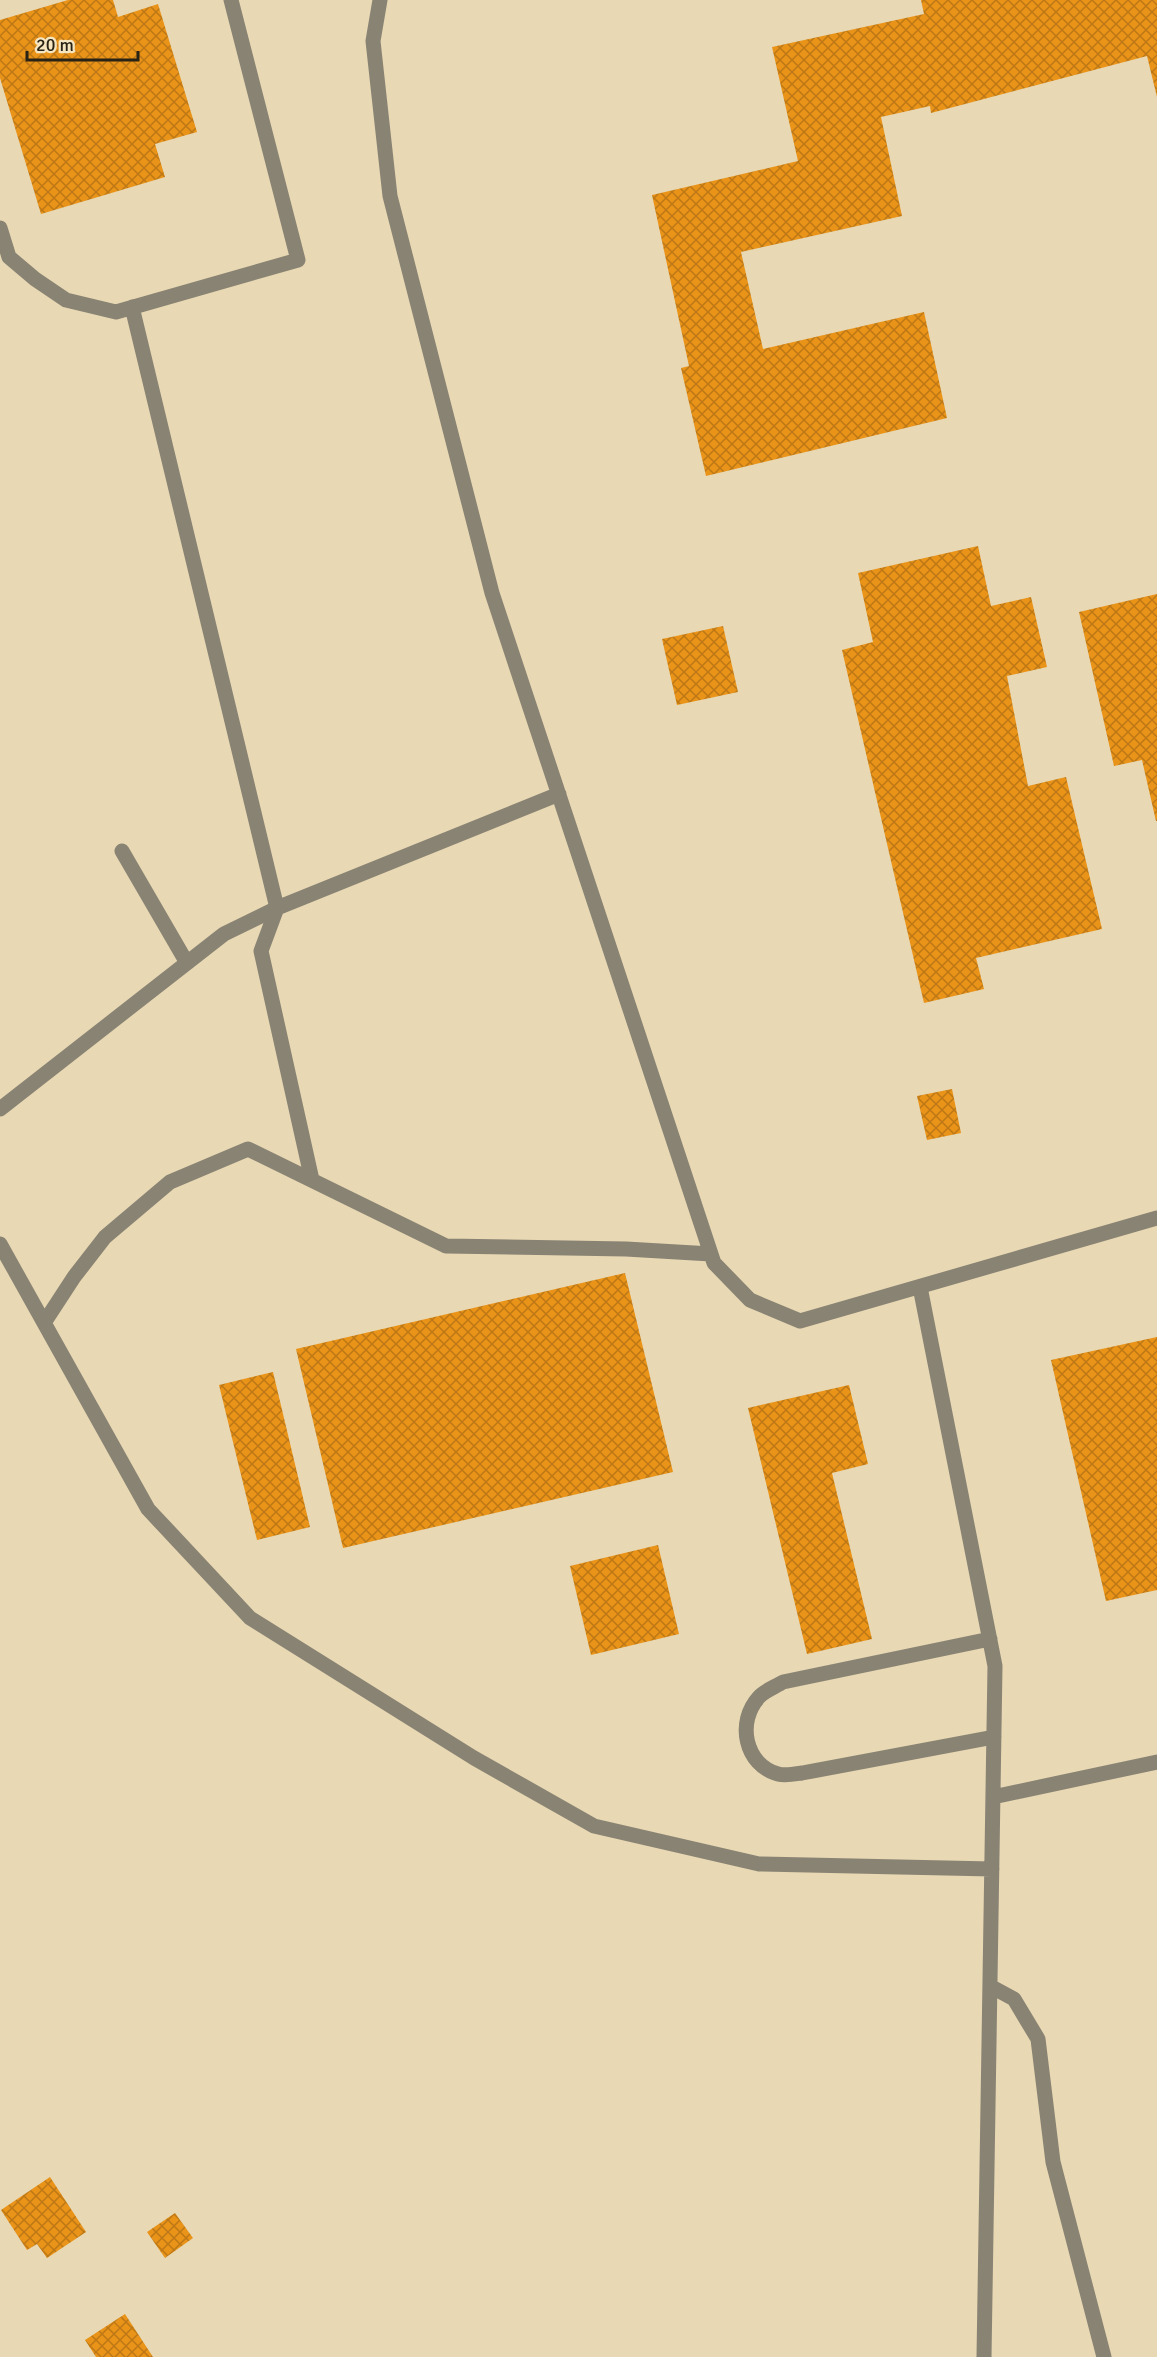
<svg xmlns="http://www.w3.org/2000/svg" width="1157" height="2357" font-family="Signika,sans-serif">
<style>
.building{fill:url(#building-cross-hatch)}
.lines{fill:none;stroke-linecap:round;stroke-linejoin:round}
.minor{stroke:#898374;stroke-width:15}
</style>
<defs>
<pattern id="building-cross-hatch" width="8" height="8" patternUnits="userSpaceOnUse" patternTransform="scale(1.5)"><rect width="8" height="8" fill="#e99319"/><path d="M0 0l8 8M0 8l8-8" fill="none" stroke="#bd7815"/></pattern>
</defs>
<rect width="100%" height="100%" fill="#e8d8b3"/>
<path class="building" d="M 68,0 L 113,0 L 118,17 L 158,4 L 197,132 L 155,144 L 165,177 L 41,214 L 0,78 L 0,20 Z
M 921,0 L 1157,0 L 1157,97 L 1147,56 L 931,113 L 930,106 L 881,117 L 902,216 L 741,252 L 763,349 L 924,312 L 947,418 L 706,476 L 681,368 L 689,366 L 652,195 L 798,161 L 772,47 L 924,14 Z
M 978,546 L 991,606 L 1031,597 L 1047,667 L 1007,676 L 1028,786 L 1066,777 L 1102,929 L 976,958 L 984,989 L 924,1003 L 842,650 L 873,642 L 858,573 Z
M 1157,594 L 1157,821 L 1156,821 L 1142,760 L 1114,766 L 1079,612 Z
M 723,626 L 738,692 L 677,705 L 662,639 Z
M 952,1089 L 961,1133 L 927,1140 L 917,1096 Z
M 625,1273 L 673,1472 L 343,1548 L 296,1349 Z
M 1157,1337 L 1157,1590 L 1106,1601 L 1051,1360 Z
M 273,1372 L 310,1527 L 257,1540 L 219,1385 Z
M 849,1385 L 868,1464 L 832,1473 L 872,1639 L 807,1654 L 748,1408 Z
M 658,1545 L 679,1634 L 591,1655 L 570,1566 Z
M 50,2177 L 86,2232 L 47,2258 L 37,2244 L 27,2250 L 1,2210 Z
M 175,2213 L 193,2238 L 165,2258 L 147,2232 Z
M 125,2314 L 153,2357 L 96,2357 L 85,2340 Z"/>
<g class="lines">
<path class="minor" d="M 380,0 L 373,41 L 390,196 L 492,593 L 714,1263 L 750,1300 L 800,1321 L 1157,1218
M 0,228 L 9,257 L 35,279 L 66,300 L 116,312 L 298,260 L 231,0
M 132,307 L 277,908 L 261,951 L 312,1180
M 122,851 L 187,963
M 0,1109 L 224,934 L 277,908 L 559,794
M 0,1244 L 148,1509 L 250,1618 L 474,1758 L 594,1826 L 759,1864 L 992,1869
M 920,1287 L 995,1666 L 984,2357
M 44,1323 L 74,1277 L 105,1237 L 170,1182 L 248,1149 L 446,1246 L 626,1249 L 711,1254
M 990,1639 L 783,1682 C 775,1687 764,1691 759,1697 C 736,1722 745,1765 778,1774 C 785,1776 795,1774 802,1773 L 994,1737
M 993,1797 L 1157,1762
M 990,1986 L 1014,1999 L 1038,2039 L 1053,2162 L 1104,2357"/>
</g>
<path d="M27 51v9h111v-9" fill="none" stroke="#292315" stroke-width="3"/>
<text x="36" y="51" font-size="18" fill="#292315" stroke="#f5e5c0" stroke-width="4.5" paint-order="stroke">20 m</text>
</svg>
